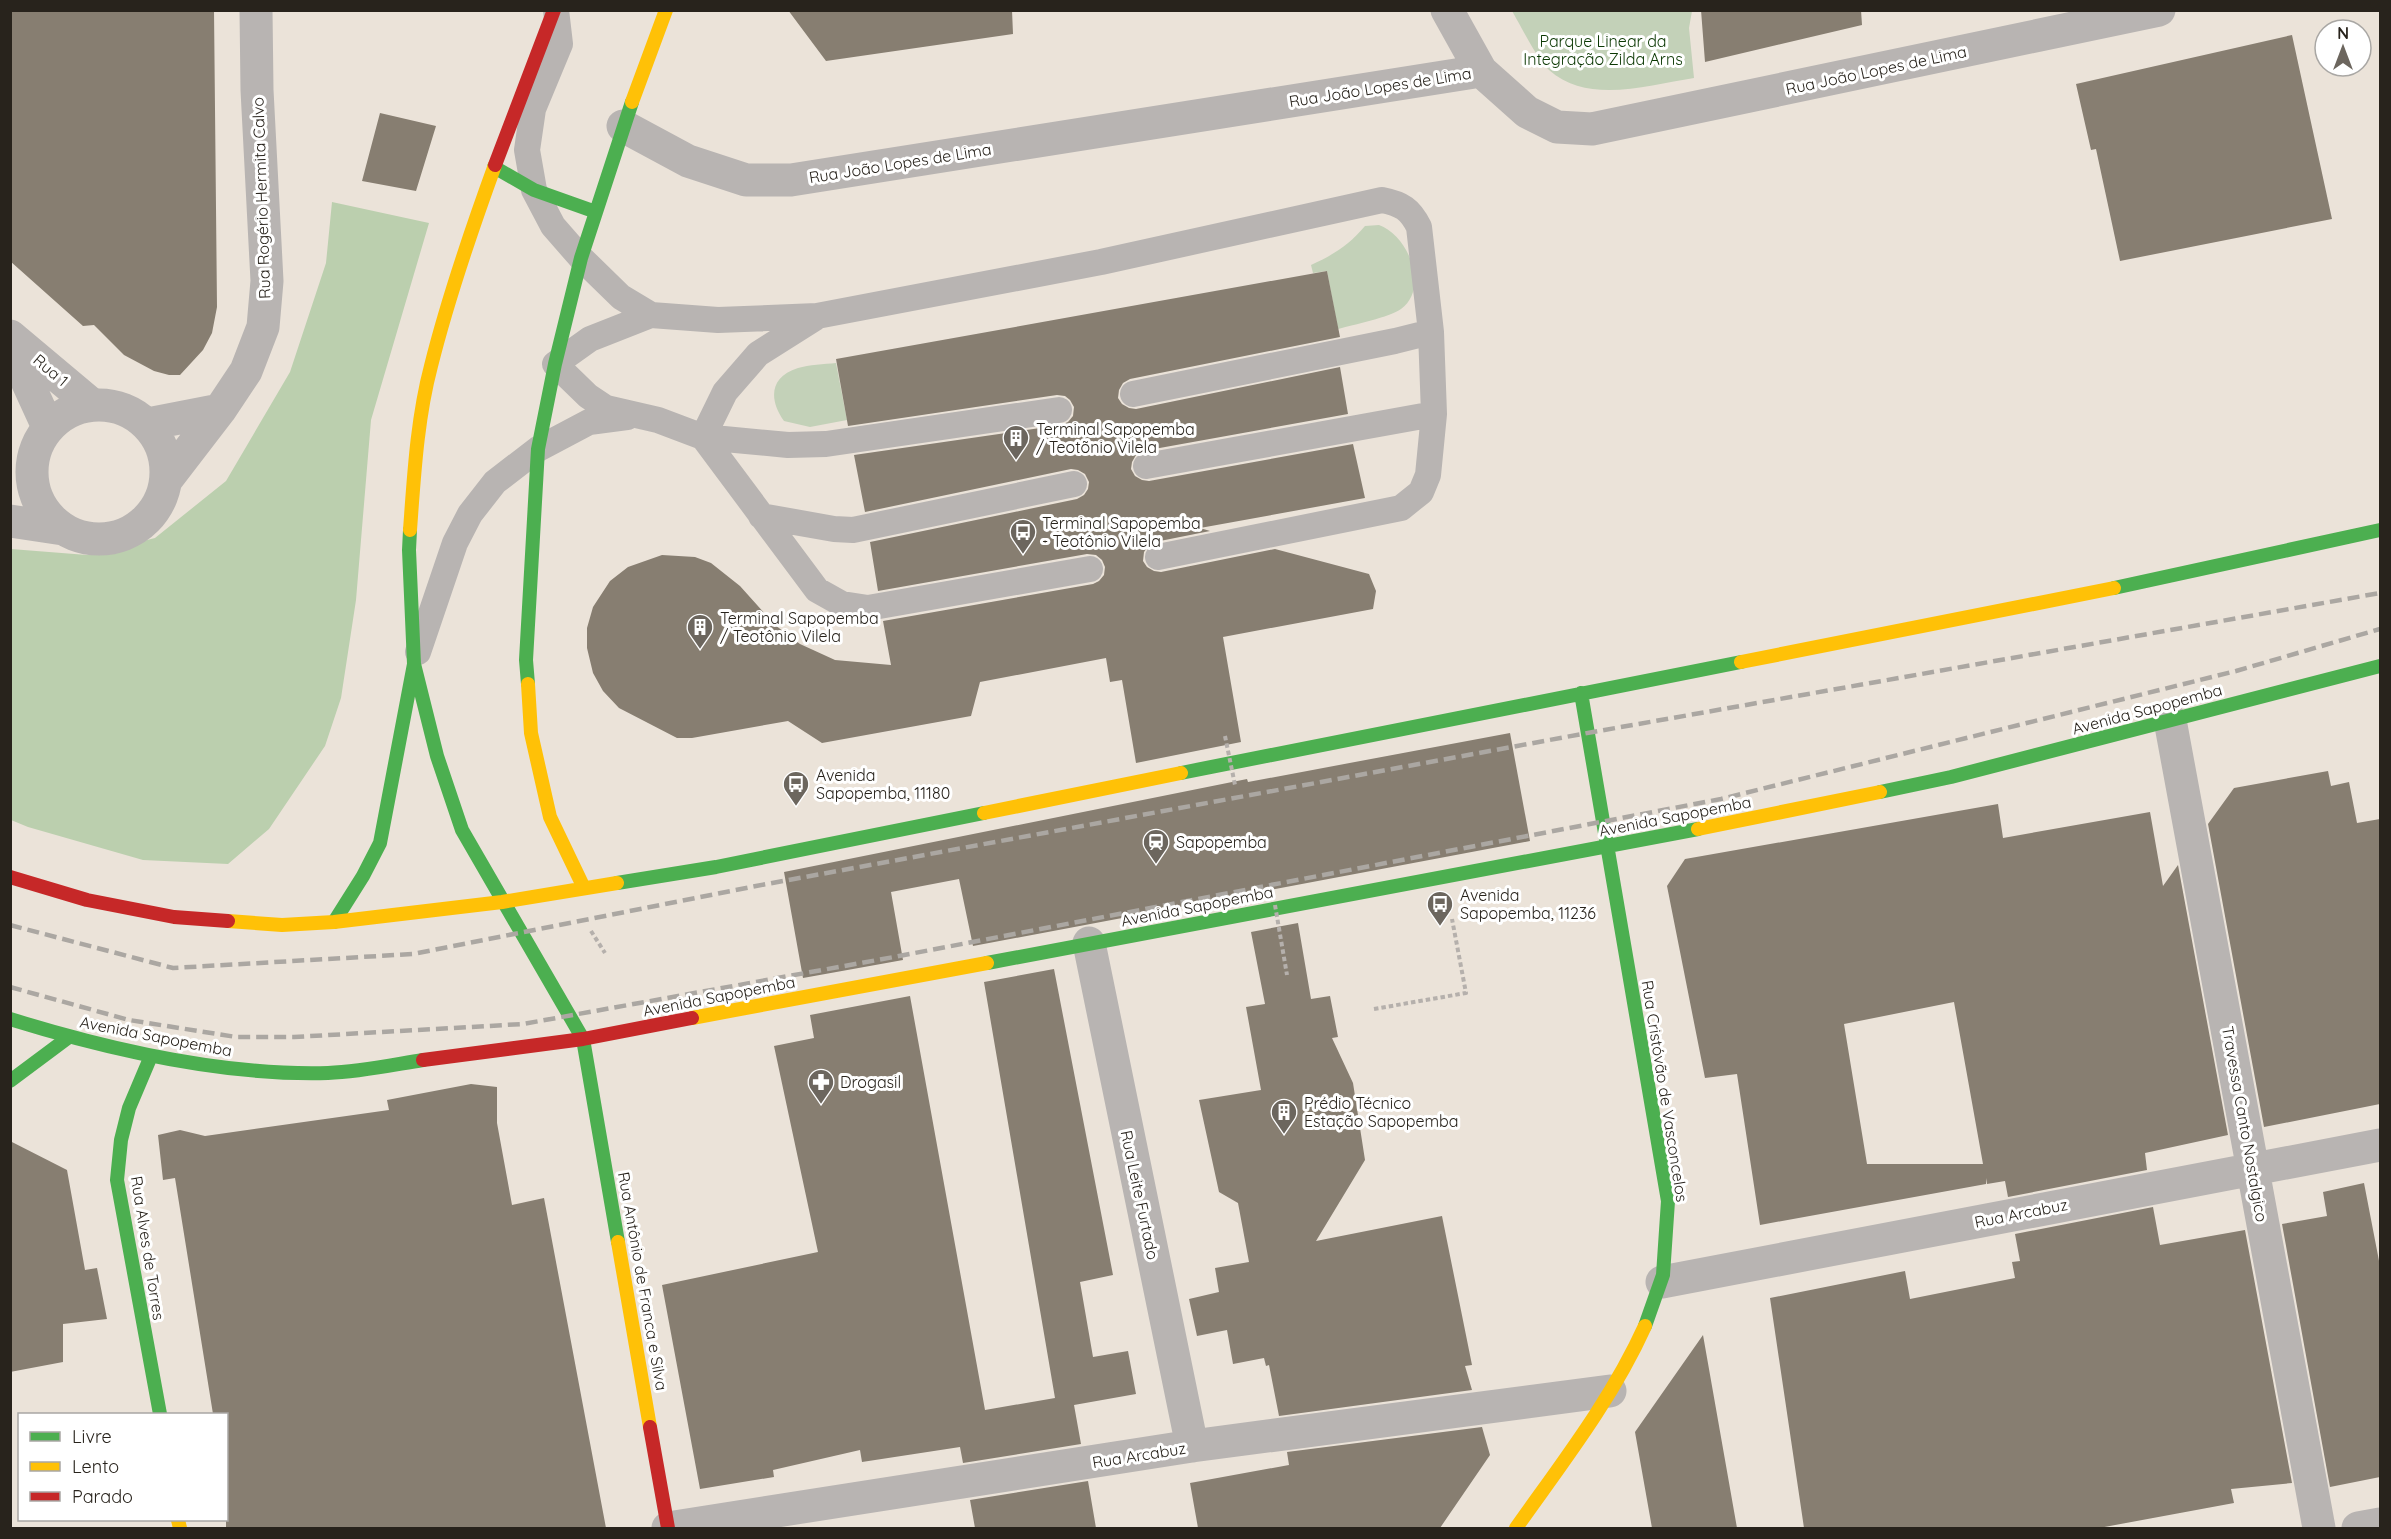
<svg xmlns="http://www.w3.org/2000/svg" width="2391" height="1539" font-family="Quicksand,sans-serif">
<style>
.green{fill:#c3d1b8}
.forest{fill:#bbcfae}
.building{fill:#877e71;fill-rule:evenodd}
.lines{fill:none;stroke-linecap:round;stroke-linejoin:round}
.path{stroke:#b5b0ac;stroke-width:4;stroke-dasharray:4.5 3;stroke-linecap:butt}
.lane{stroke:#b8b4b2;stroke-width:26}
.street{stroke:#b8b4b2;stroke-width:33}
.fast{stroke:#4caf50;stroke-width:14}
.slow{stroke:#ffc107;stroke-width:14}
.jam{stroke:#c62828;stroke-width:14}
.rail{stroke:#aba7a2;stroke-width:4.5;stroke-dasharray:12 6;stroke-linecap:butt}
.path-bridge{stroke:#b5b0ac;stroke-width:4;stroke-dasharray:4.5 3;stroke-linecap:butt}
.labels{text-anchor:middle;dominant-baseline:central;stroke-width:6;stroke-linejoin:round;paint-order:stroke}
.park-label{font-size:16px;fill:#0b3803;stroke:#fff}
.street-label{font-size:16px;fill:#28231c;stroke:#fff}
.poi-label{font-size:16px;fill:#28231c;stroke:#fff;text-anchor:start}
</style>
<rect width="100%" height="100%" fill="#ebe3d9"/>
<path class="green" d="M 1512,11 L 1692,11 L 1689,28 L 1694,78 C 1648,85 1588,105 1549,70 C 1537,59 1521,26 1512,11 Z
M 1379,225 C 1408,235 1430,288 1401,309 C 1390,317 1353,325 1338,329 L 1327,271 L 1313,273 L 1311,265 C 1333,255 1349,245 1365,226 Z
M 836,363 L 847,420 L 810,427 L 784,421 C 769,400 769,377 798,368 C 809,365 824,364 836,363 Z"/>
<path class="forest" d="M 332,202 L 429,223 L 371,420 L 356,600 L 341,698 L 325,746 L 269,829 L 228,864 L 143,860 L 28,827 L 11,820 L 11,549 L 87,555 L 155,538 L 226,481 L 290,372 L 326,263 Z"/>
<path class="building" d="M 10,10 L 214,10 L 217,307 L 212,333 L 203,350 L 180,375 L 169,375 L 154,371 L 124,355 L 94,325 L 83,326 L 10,261 Z
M 788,10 L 1012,10 L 1013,34 L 826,61 Z
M 1701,10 L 1861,10 L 1862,25 L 1705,62 Z
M 2292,35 L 2332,219 L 2120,261 L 2096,149 L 2091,150 L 2076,84 Z
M 380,113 L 436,126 L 416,191 L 362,181 Z
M 1327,271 L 1340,337 L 1130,379 L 1123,383 L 1119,390 L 1118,398 L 1122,404 L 1129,408 L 1136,409 L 1340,367 L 1348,414 L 1143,451 L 1136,455 L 1132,462 L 1131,469 L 1135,476 L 1142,480 L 1149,481 L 1353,444 L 1365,498 L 1200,528 L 1210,531 L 1155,542 L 1149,545 L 1144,552 L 1143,561 L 1147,567 L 1154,571 L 1161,572 L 1275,549 L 1369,574 L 1376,591 L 1373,609 L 1223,637 L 1241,742 L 1136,763 L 1122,680 L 1110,682 L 1106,658 L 980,682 L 971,716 L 822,743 L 788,721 L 692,738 L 677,738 L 619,708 L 603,691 L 593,673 L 587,648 L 587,628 L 593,607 L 610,581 L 628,567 L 662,555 L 695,557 L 711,563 L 740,586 L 775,625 L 800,644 L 835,660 L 891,665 L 883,621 L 1093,584 L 1099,581 L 1104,575 L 1105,567 L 1102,560 L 1096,555 L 1087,554 L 878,591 L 870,542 L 1077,499 L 1084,495 L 1088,489 L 1089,482 L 1085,474 L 1078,470 L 1071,469 L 865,512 L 854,455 L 1061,425 L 1068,422 L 1073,416 L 1074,407 L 1070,400 L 1065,396 L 1057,395 L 848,426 L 836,359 Z
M 1510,733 L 1530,841 L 973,946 L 959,879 L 891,892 L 903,960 L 803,978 L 784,872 L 1247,779 L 1248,782 Z
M 2328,771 L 2331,786 L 2349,782 L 2357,823 L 2380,819 L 2380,1104 L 2264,1127 L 2208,824 L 2234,788 Z
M 1998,804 L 2003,838 L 2150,812 L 2163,886 L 2178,865 L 2228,1135 L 2145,1153 L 2147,1170 L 2008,1197 L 2005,1181 L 1987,1184 L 1986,1178 L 1986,1184 L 1760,1225 L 1737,1074 L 1705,1078 L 1667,886 L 1685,859 ZM 1954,1002 L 1983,1164 L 1867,1164 L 1844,1024 Z
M 1298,923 L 1311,999 L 1330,996 L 1338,1037 L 1332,1038 L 1353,1083 L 1365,1160 L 1316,1241 L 1442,1216 L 1472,1365 L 1465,1366 L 1472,1390 L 1279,1416 L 1269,1365 L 1266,1366 L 1264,1358 L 1233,1364 L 1227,1330 L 1197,1336 L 1189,1299 L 1219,1292 L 1215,1268 L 1249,1262 L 1238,1203 L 1219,1192 L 1199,1100 L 1261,1090 L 1246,1007 L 1265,1004 L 1251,932 Z
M 1054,969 L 1113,1275 L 1080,1282 L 1093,1357 L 1128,1351 L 1136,1394 L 1074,1405 L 1081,1444 L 963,1463 L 960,1447 L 862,1462 L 860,1450 L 773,1470 L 774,1477 L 700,1489 L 662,1285 L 818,1252 L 774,1046 L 814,1038 L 810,1015 L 910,996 L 985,1410 L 1055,1398 L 984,982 Z
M 471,1084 L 497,1087 L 497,1123 L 512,1205 L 544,1198 L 606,1528 L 226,1528 L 226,1414 L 213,1414 L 175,1178 L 163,1180 L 158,1135 L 180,1130 L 205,1136 L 389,1110 L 387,1100 Z
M 10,1141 L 67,1170 L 85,1270 L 97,1268 L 107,1319 L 63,1324 L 63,1362 L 10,1372 Z
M 2364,1183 L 2380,1266 L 2380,1477 L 2330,1487 L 2282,1224 L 2327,1216 L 2323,1192 Z
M 2153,1207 L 2160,1245 L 2245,1230 L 2292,1483 L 2231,1489 L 2234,1503 L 2099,1528 L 1804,1528 L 1770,1298 L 1905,1271 L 1910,1299 L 2015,1278 L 2012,1262 L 2020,1261 L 2015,1234 Z
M 1703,1335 L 1737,1528 L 1652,1528 L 1635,1432 Z
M 1482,1427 L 1490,1455 L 1440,1528 L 1198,1528 L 1190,1483 L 1289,1465 L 1287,1452 Z
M 1088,1481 L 1096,1528 L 975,1528 L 970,1500 Z"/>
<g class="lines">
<path class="path" d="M 591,931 L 605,953
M 1374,1009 L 1466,993 L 1452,919"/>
<path class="lane" d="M 556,10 L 560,44 L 533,109 L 527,150 L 534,190 L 553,226 L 581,258 L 621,297 L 651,315 L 718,320 L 817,316 L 1101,262 L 1382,200 C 1402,204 1410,209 1419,227 L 1431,332 L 1434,414 L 1428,475 L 1421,492 L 1401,508 L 1158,557
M 651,315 L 590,339 L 555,364 L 588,396 L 606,408 L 658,420 L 703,437 L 788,445 L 826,444 L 1059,410
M 1133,394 L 1395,341 L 1431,332
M 703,437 L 817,590 L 842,604 L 868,608 L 1090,569
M 703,437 L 725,392 L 758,354 L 815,318
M 1146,466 L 1434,414
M 761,516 L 834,529 L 853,530 L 1074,484
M 418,652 L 455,543 L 470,514 L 495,482 L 538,449 L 589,422 L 627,417"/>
<path class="street" d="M 1447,10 L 1481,71 L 1527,112 L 1557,127 L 1592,129 L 2159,10
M 623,126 L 688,161 L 746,180 L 791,180 L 1481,71
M 10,336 L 91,404
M 10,344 L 48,427
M32 472a67 67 0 1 1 134 0a67 67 0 1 1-134 0Z
M 148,424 L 220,410
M 167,479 L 220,410 L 246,371 L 263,327 L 267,281 L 257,90 L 256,10
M 10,521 L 63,529
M 2170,720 L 2319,1528
M 1089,943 L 1192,1446
M 1662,1282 L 2380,1145
M 668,1528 L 1192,1446 L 1610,1391
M 2358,1528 L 2380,1524"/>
<path class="fast" d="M 494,167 L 534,190 L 596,212
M 410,530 L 409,550 L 414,664 L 437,756 L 462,830 L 583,1039 L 618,1242
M 2114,588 L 2380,530
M 528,684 L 526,660 L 538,449 L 555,364 L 581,258 L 632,102
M 1581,693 L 1668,1201 L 1663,1275 L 1645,1326
M 1181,773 L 1741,662
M 1880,792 L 1951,777 L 2380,666
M 617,883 L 716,867 L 984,813
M 334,922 L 363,876 L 380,843 L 414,664
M 987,963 L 1698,829
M 10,1019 C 110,1050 223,1076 328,1073 C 360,1072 392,1065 423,1060
M 151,1056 L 129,1108 L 121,1140 L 117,1180 L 160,1414
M 10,1081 L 69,1037"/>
<path class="slow" d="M 632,102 L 666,10
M 410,530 C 414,476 417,419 431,366 C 448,298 471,231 495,165
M 1741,662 L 2114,588
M 528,684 L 531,733 L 550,817 L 584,888
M 984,813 L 1181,773
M 1698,829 L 1880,792
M 228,921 L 282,925 L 334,922 L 502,902 L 617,883
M 692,1018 L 987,963
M 618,1242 L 650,1427
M 178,1520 L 180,1528
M 1516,1528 C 1562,1463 1612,1399 1645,1326"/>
<path class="jam" d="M 495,165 L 554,10
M 10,877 L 87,900 L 174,917 L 228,921
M 423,1060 L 583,1039 L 692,1018
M 650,1427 L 668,1528"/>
<path class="rail" d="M 10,925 L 173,968 L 413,954 L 756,886 L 1593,732 L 2380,593
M 10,987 L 129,1020 L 236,1037 L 294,1037 L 523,1024 L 894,957 L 1721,799 L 2236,671 L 2380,629"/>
<path class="path-bridge" d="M 1225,736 L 1235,785
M 1275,905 L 1287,975"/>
</g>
<defs>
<g id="building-pin" transform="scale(1.35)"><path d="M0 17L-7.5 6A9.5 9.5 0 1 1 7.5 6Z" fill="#6c665e" stroke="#fff"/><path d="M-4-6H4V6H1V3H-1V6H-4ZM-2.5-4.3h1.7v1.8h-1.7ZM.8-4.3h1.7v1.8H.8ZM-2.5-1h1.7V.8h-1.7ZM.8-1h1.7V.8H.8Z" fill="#fff"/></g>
<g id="bus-pin" transform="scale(1.35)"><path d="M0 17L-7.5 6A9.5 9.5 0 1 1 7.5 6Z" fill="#6c665e" stroke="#fff"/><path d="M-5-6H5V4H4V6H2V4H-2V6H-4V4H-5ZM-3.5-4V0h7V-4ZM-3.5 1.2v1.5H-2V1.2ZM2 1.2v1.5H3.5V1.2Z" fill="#fff"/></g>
<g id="station-pin" transform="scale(1.35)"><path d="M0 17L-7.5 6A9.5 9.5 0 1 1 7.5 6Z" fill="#6c665e" stroke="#fff"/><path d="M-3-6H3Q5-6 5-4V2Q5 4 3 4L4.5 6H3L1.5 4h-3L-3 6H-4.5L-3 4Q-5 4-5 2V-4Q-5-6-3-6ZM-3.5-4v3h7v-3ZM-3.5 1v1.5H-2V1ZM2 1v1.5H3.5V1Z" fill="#fff"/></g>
<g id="pharmacy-pin" transform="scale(1.35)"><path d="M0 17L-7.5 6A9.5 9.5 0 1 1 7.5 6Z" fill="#6c665e" stroke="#fff"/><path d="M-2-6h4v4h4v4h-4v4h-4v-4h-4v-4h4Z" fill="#fff"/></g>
</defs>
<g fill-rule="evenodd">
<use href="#building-pin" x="1016" y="438"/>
<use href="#bus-pin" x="1023" y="532"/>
<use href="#building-pin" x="700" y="627"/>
<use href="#bus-pin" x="796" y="784"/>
<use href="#station-pin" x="1156" y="842"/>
<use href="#bus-pin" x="1440" y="904"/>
<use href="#pharmacy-pin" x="821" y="1082"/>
<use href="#building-pin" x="1284" y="1112"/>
</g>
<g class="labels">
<g class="park-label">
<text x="1603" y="41">Parque Linear da<tspan x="1603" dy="18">Integração Zilda Arns</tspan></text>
</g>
<g class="street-label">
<text transform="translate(1876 70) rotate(-12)">Rua João Lopes de Lima</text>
<text transform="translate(1380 87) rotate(-9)">Rua João Lopes de Lima</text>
<text transform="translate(900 163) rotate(-9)">Rua João Lopes de Lima</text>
<text transform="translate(261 198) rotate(-92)">Rua Rogério Hermita Calvo</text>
<text transform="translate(51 370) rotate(40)">Rua 1</text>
<text transform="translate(2147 709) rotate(-15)">Avenida Sapopemba</text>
<text transform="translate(1675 816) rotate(-11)">Avenida Sapopemba</text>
<text transform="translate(1197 906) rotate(-11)">Avenida Sapopemba</text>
<text transform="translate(719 996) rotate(-11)">Avenida Sapopemba</text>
<text transform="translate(156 1036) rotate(11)">Avenida Sapopemba</text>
<text transform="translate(1665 1091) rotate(81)">Rua Cristóvão de Vasconcelos</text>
<text transform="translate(2245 1124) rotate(80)">Travessa Canto Nostalgico</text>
<text transform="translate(1140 1195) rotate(78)">Rua Leite Furtado</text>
<text transform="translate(2021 1213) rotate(-11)">Rua Arcabuz</text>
<text transform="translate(148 1248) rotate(81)">Rua Alves de Torres</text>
<text transform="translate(643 1281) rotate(80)">Rua Antônio de Franca e Silva</text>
<text transform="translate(1139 1455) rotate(-9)">Rua Arcabuz</text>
</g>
<g class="poi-label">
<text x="1036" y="429">Terminal Sapopemba<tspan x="1036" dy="18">/ Teotõnio Vilela</tspan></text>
<text x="1042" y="523">Terminal Sapopemba<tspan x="1042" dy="18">- Teotônio Vilela</tspan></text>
<text x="720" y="618">Terminal Sapopemba<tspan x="720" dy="18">/ Teotônio Vilela</tspan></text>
<text x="816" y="775">Avenida<tspan x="816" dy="18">Sapopemba, 11180</tspan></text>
<text x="1176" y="842">Sapopemba</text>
<text x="1460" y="895">Avenida<tspan x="1460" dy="18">Sapopemba, 11236</tspan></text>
<text x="840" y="1082">Drogasil</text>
<text x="1304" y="1103">Prédio Técnico<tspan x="1304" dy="18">Estação Sapopemba</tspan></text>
</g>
</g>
<rect width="2391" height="1539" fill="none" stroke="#28231c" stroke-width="24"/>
<rect x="18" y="1413" width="210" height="108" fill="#ffffff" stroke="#a9a7a4" stroke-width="1.5"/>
<rect x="30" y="1432" width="30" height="9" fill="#4caf50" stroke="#a9a7a4" stroke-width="1.5"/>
<text x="72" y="1443" font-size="18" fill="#28231c">Livre</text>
<rect x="30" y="1462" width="30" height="9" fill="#ffc107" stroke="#a9a7a4" stroke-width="1.5"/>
<text x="72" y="1473" font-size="18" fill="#28231c">Lento</text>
<rect x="30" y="1492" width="30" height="9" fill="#c62828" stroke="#a9a7a4" stroke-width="1.5"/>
<text x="72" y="1503" font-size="18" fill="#28231c">Parado</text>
<g transform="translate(2343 48)"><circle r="28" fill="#ffffff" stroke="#a9a7a4" stroke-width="1.5"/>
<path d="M0-4.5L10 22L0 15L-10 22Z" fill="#6c665e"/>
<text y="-9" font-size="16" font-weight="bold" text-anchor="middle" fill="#28231c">N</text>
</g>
</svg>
